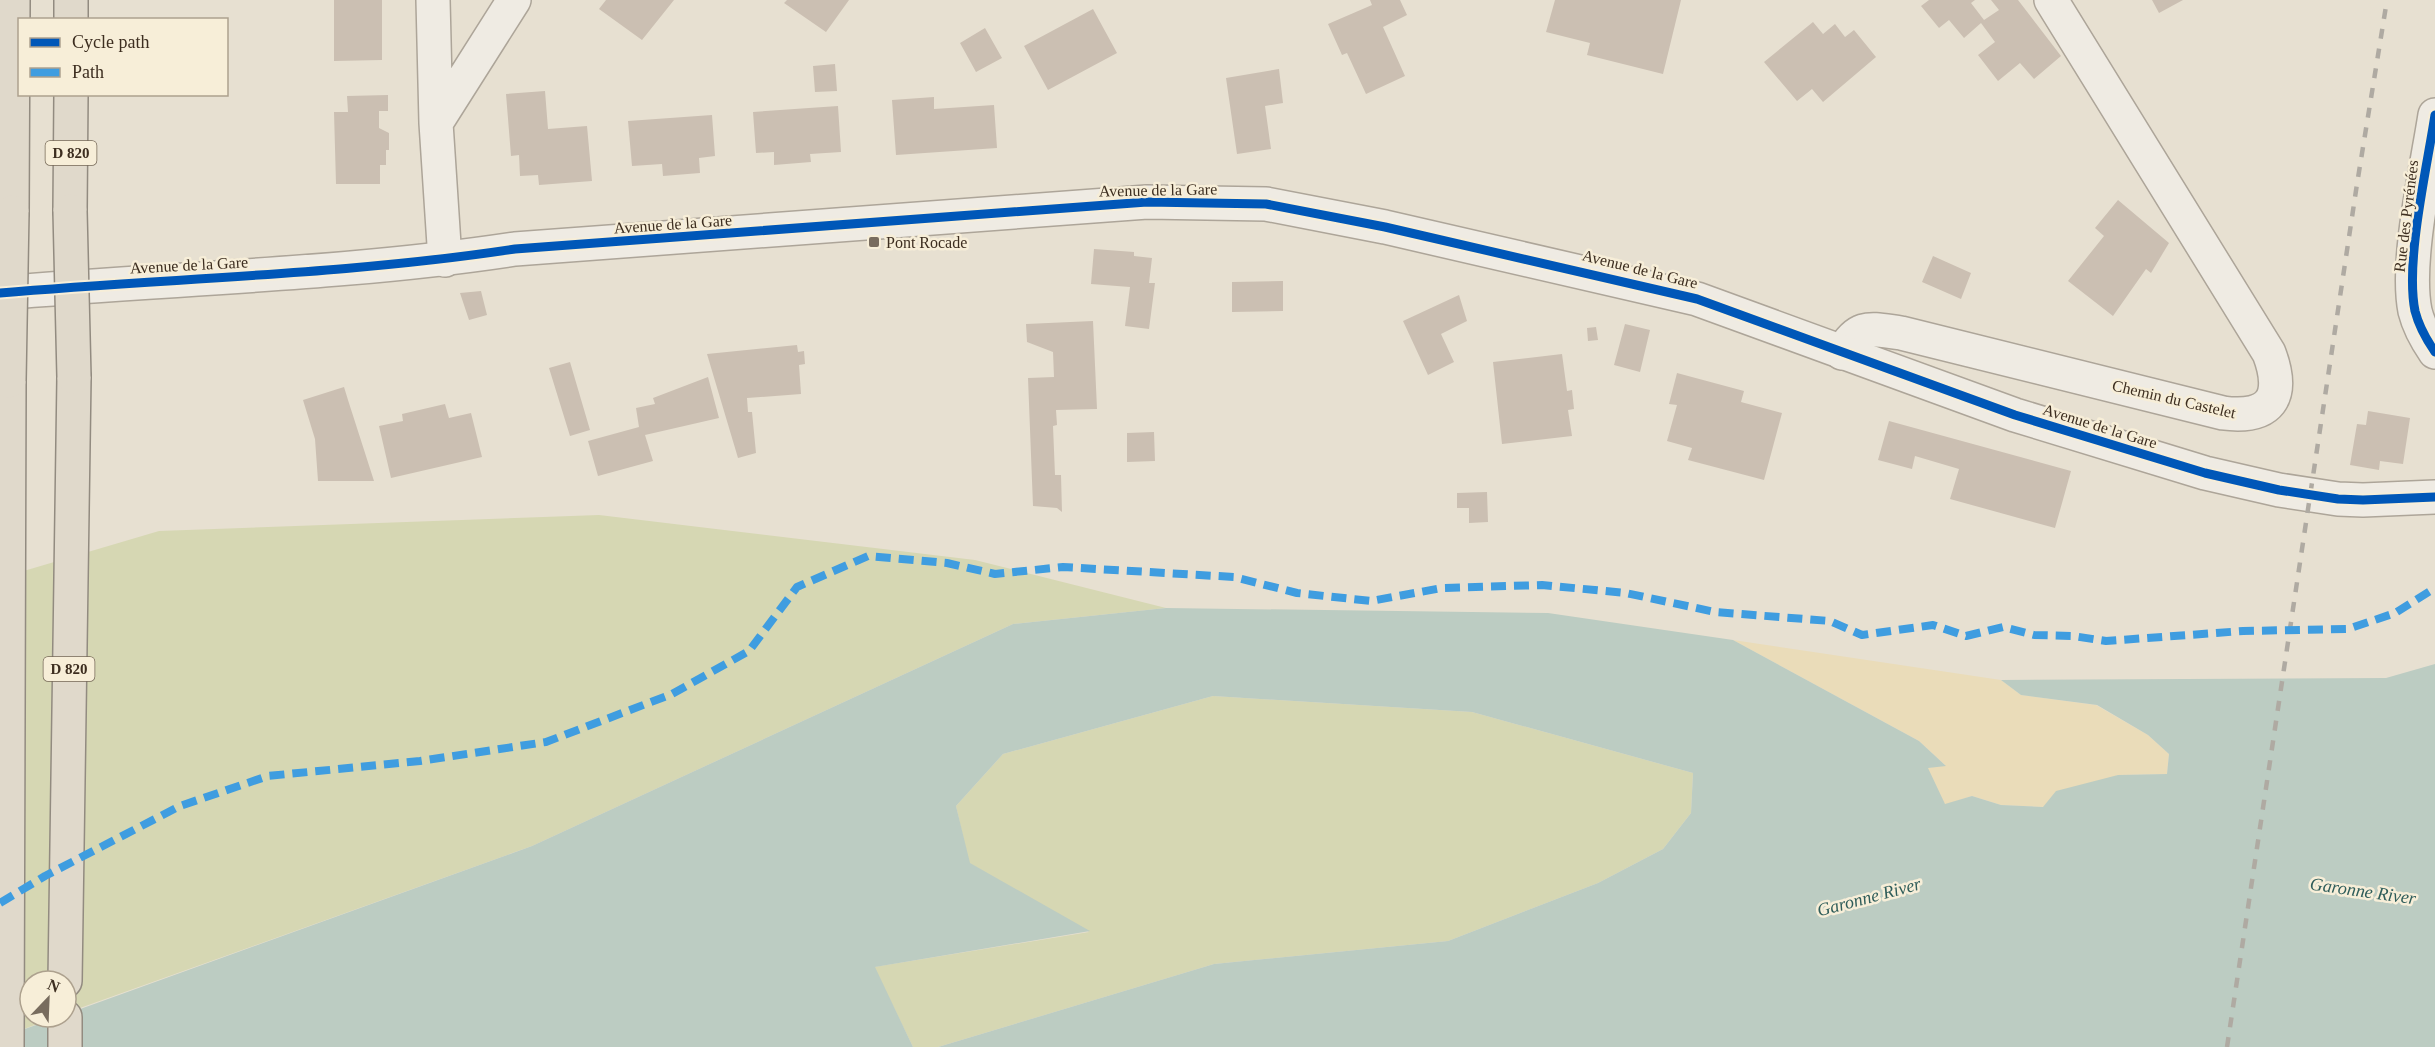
<svg xmlns="http://www.w3.org/2000/svg" width="2435" height="1047" font-family="'Times New Roman',serif">
<style>
.green{fill:#d6d7b3}
.sand{fill:#eadcb9}
.water{fill:#bcccc2}
.building{fill:#cbbfb2}
.lines{fill:none;stroke-linecap:round;stroke-linejoin:round}
.minor-casing{stroke:#ada599;stroke-width:36}
.tertiary-casing{stroke:#ada599;stroke-width:36}
.trunk-casing{stroke:#928b80;stroke-width:36}
.minor{stroke:#efebe3;stroke-width:33}
.tertiary{stroke:#efebe3;stroke-width:33}
.trunk{stroke:#e0d9cb;stroke-width:33}
.rail{stroke:#afaaa2;stroke-width:4.5;stroke-dasharray:10 10;stroke-linecap:butt}
.trunk-bridge-casing{stroke:#928b80;stroke-width:36;stroke-linecap:butt}
.trunk-bridge{stroke:#e0d9cb;stroke-width:33}
.quiet{stroke:#3f9de0;stroke-width:8;stroke-dasharray:15 8;stroke-linecap:butt}
.cycleway-casing{stroke:#f7eed8;stroke-width:13}
.cycleway{stroke:#0057b8;stroke-width:9}
.poi-dot{fill:#786c5e;stroke:#f7eed8;stroke-width:2}
.labels{text-anchor:middle;dominant-baseline:central;stroke-width:5;stroke-linejoin:round;paint-order:stroke}
.shield{fill:#f7eed8;stroke:#756857;stroke-width:1.5}
.shield-label{font-size:15px;font-weight:bold;fill:#3d2e20}
.street-label{font-size:16px;fill:#3d2e20;stroke:#f7eed8}
.poi-label{font-size:16px;fill:#3d2e20;stroke:#f7eed8;text-anchor:start}
.water-label{font-size:18px;font-style:italic;fill:#2f5d5a;stroke:#f7eed8}
</style>
<rect width="100%" height="100%" fill="#e7e0d1"/>
<path class="green" d="M 599,515 L 975,560 L 1166,608 L 1013,624 L 532,846 L 66,1013 L 66,981 L 30,981 L 30,1017 L 56,1017 L 0,1038 L 0,578 L 159,531 Z
M 1213,696 L 1472,712 L 1693,773 L 1691,813 L 1663,849 L 1598,883 L 1448,941 L 1214,964 L 938,1047 L 913,1047 L 874,967 L 1089,932 L 969,863 L 956,806 L 1003,754 Z"/>
<path class="sand" d="M 1733,640 L 2001,680 L 2021,695 L 2096,705 L 2148,735 L 2169,754 L 2167,774 L 2118,775 L 2044,807 L 2001,805 L 1972,796 L 1945,805 L 1927,768 L 1945,765 L 1919,741 Z"/>
<path class="water" d="M 1166,608 L 1548,613 L 1733,640 L 1919,741 L 1946,766 L 1928,768 L 1945,804 L 1972,796 L 2001,805 L 2043,807 L 2056,791 L 2118,775 L 2167,774 L 2169,754 L 2148,735 L 2097,705 L 2021,695 L 2001,680 L 2386,678 L 2435,664 L 2435,1047 L 938,1047 L 1214,964 L 1448,941 L 1598,883 L 1663,849 L 1691,813 L 1693,773 L 1472,712 L 1213,696 L 1003,754 L 956,806 L 970,863 L 1090,931 L 875,967 L 913,1047 L 0,1047 L 0,1038 L 532,846 L 1013,624 Z"/>
<path class="building" d="M 334,0 L 382,0 L 382,60 L 334,61 Z
M 606,0 L 674,0 L 642,40 L 599,9 Z
M 787,0 L 849,0 L 826,32 L 784,3 Z
M 1370,0 L 1400,0 L 1407,15 L 1383,27 L 1405,76 L 1366,94 L 1347,53 L 1342,55 L 1328,24 L 1372,5 Z
M 1555,0 L 1681,0 L 1663,74 L 1587,55 L 1590,43 L 1546,32 Z
M 1929,0 L 1975,0 L 1971,3 L 1984,20 L 1999,10 L 1991,0 L 2018,0 L 2061,56 L 2034,79 L 2020,63 L 1998,81 L 1978,55 L 1995,42 L 1981,23 L 1964,38 L 1949,20 L 1939,28 L 1921,6 Z
M 2152,0 L 2183,0 L 2159,13 Z
M 1093,9 L 1117,53 L 1048,90 L 1024,46 Z
M 1813,22 L 1823,34 L 1835,24 L 1845,37 L 1854,30 L 1876,57 L 1823,102 L 1812,89 L 1797,101 L 1764,62 Z
M 985,28 L 1002,58 L 976,72 L 960,43 Z
M 835,64 L 837,91 L 815,92 L 813,66 Z
M 1279,69 L 1283,103 L 1265,106 L 1271,149 L 1237,154 L 1226,78 Z
M 545,91 L 548,129 L 587,126 L 592,181 L 539,185 L 538,175 L 520,176 L 519,155 L 511,156 L 506,94 Z
M 388,95 L 388,111 L 379,111 L 379,128 L 389,133 L 389,150 L 386,150 L 386,165 L 380,165 L 380,184 L 336,184 L 334,112 L 348,112 L 347,96 Z
M 934,97 L 934,109 L 994,105 L 997,148 L 896,155 L 892,100 Z
M 838,106 L 841,152 L 810,154 L 811,162 L 774,165 L 774,152 L 756,153 L 753,112 Z
M 712,115 L 715,156 L 699,158 L 700,173 L 663,176 L 662,164 L 632,166 L 628,121 Z
M 2118,200 L 2169,243 L 2151,273 L 2146,269 L 2113,316 L 2068,281 L 2104,236 L 2095,228 Z
M 1094,249 L 1134,252 L 1134,256 L 1152,258 L 1149,283 L 1155,283 L 1149,329 L 1125,326 L 1130,287 L 1091,284 Z
M 1933,256 L 1971,273 L 1961,299 L 1922,282 Z
M 1283,281 L 1283,311 L 1232,312 L 1232,282 Z
M 481,291 L 487,315 L 469,320 L 460,293 Z
M 1459,295 L 1467,321 L 1441,334 L 1454,362 L 1428,375 L 1403,321 Z
M 1093,321 L 1097,409 L 1056,410 L 1057,425 L 1053,426 L 1055,475 L 1061,475 L 1062,512 L 1057,508 L 1033,506 L 1028,378 L 1054,377 L 1053,352 L 1027,342 L 1026,324 Z
M 1625,324 L 1650,330 L 1640,372 L 1614,365 Z
M 1596,327 L 1598,340 L 1588,341 L 1587,328 Z
M 797,345 L 798,352 L 804,351 L 805,364 L 799,365 L 801,394 L 747,398 L 748,412 L 752,412 L 756,453 L 738,458 L 707,354 Z
M 1562,354 L 1567,391 L 1572,390 L 1574,409 L 1568,410 L 1572,436 L 1502,444 L 1493,362 Z
M 570,362 L 590,430 L 570,436 L 549,368 Z
M 1677,373 L 1744,391 L 1741,402 L 1782,413 L 1764,480 L 1688,460 L 1692,448 L 1667,441 L 1677,405 L 1669,404 Z
M 708,377 L 719,418 L 645,435 L 653,461 L 598,476 L 588,441 L 639,427 L 636,408 L 655,404 L 653,398 Z
M 344,387 L 348,400 L 374,481 L 318,481 L 315,439 L 303,400 Z
M 445,404 L 449,418 L 471,413 L 482,457 L 391,478 L 379,426 L 403,421 L 402,414 Z
M 2368,411 L 2410,418 L 2403,464 L 2380,461 L 2379,470 L 2350,465 L 2357,424 L 2366,425 Z
M 1889,421 L 2071,471 L 2055,528 L 1950,499 L 1959,469 L 1915,456 L 1912,469 L 1878,460 Z
M 1154,432 L 1155,461 L 1127,462 L 1127,433 Z
M 1487,492 L 1488,522 L 1469,523 L 1469,508 L 1457,508 L 1457,493 Z"/>
<g class="lines">
<g class="minor-casing">
<path id="minor" d="M 433,0 L 436,123 L 445,260
M 2435,115 C 2427,168 2405,261 2415,311 C 2419,327 2426,339 2435,352
M 436,123 L 514,0
M 1842,353 C 1858,323 1871,329 1901,333 L 2223,413 C 2270,419 2286,398 2269,353 L 2051,0"/>
</g>
<g class="tertiary-casing">
<path id="tertiary" d="M 0,293 C 172,278 344,275 515,249 L 1147,202 L 1266,204 L 1385,227 L 1697,299 L 2015,415 L 2205,473 L 2279,490 L 2338,499 L 2363,500 L 2435,497"/>
</g>
<g class="trunk-casing">
<path id="trunk" d="M 71,20 L 71,0
M 70,211 L 71,94
M 12,212 L 13,0
M 65,981 L 74,377
M 65,1017 L 65,1047
M 7,1047 L 9,381"/>
</g>
<use href="#minor" class="minor"/>
<use href="#tertiary" class="tertiary"/>
<use href="#trunk" class="trunk"/>
<path class="rail" d="M 2227,1047 L 2357,184 L 2387,0"/>
<g class="trunk-bridge-casing">
<path id="trunk-bridge" d="M 70,211 L 74,377
M 9,381 L 12,212"/>
</g>
<use href="#trunk-bridge" class="trunk-bridge"/>
<path class="quiet" d="M 0,903 L 45,876 L 180,806 L 268,776 L 420,761 L 546,742 L 672,694 L 749,651 L 797,587 L 868,556 L 947,563 L 995,574 L 1063,567 L 1234,577 L 1297,593 L 1371,601 L 1442,588 L 1542,585 L 1626,593 L 1715,612 L 1830,621 L 1862,635 L 1933,625 L 1966,636 L 2003,627 L 2034,635 L 2073,636 L 2106,641 L 2243,631 L 2348,629 L 2395,613 L 2435,588"/>
<g class="cycleway-casing">
<path id="cycleway" d="M 2435,115 C 2427,168 2405,261 2415,311 C 2419,327 2426,339 2435,352
M 0,293 C 172,278 344,275 515,249 L 1147,202 L 1266,204 L 1385,227 L 1697,299 L 2015,415 L 2205,473 L 2279,490 L 2338,499 L 2363,500 L 2435,497"/>
</g>
<use href="#cycleway" class="cycleway"/>
</g>
<rect class="poi-dot" x="868" y="236" width="12" height="12" rx="3"/>
<g class="labels">
<g class="shield">
<rect x="45.5" y="141" width="51" height="24" rx="4.5"/>
<rect x="43.5" y="657" width="51" height="24" rx="4.5"/>
</g>
<g class="shield-label">
<text x="71" y="153">D 820</text>
<text x="69" y="669">D 820</text>
</g>
<g class="street-label">
<text transform="translate(1158 190) rotate(-1)">Avenue de la Gare</text>
<text transform="translate(2406 216) rotate(-83)">Rue des Pyrénées</text>
<text transform="translate(673 224) rotate(-4)">Avenue de la Gare</text>
<text transform="translate(189 265) rotate(-3)">Avenue de la Gare</text>
<text transform="translate(1640 269) rotate(14)">Avenue de la Gare</text>
<text transform="translate(2174 399) rotate(13)">Chemin du Castelet</text>
<text transform="translate(2100 426) rotate(17)">Avenue de la Gare</text>
</g>
<g class="poi-label">
<text x="886" y="242">Pont Rocade</text>
</g>
<g class="water-label">
<text transform="translate(2363 891) rotate(8)">Garonne River</text>
<text transform="translate(1869 897) rotate(-15)">Garonne River</text>
</g>
</g>
<rect x="18" y="18" width="210" height="78" fill="#f7eed8" stroke="#ada18e" stroke-width="1.5"/>
<rect x="30" y="38" width="30" height="9" fill="#0057b8" stroke="#ada18e" stroke-width="1.5"/>
<text x="72" y="48" font-size="18" fill="#3d2e20">Cycle path</text>
<rect x="30" y="68" width="30" height="9" fill="#3f9de0" stroke="#ada18e" stroke-width="1.5"/>
<text x="72" y="78" font-size="18" fill="#3d2e20">Path</text>
<g transform="translate(48 999) rotate(23)"><circle r="28" fill="#f7eed8" stroke="#ada18e" stroke-width="1.5"/>
<path d="M0-4.5L10 22L0 15L-10 22Z" fill="#786c5e"/>
<text y="-9" font-size="16" font-weight="bold" text-anchor="middle" fill="#3d2e20">N</text>
</g>
</svg>
